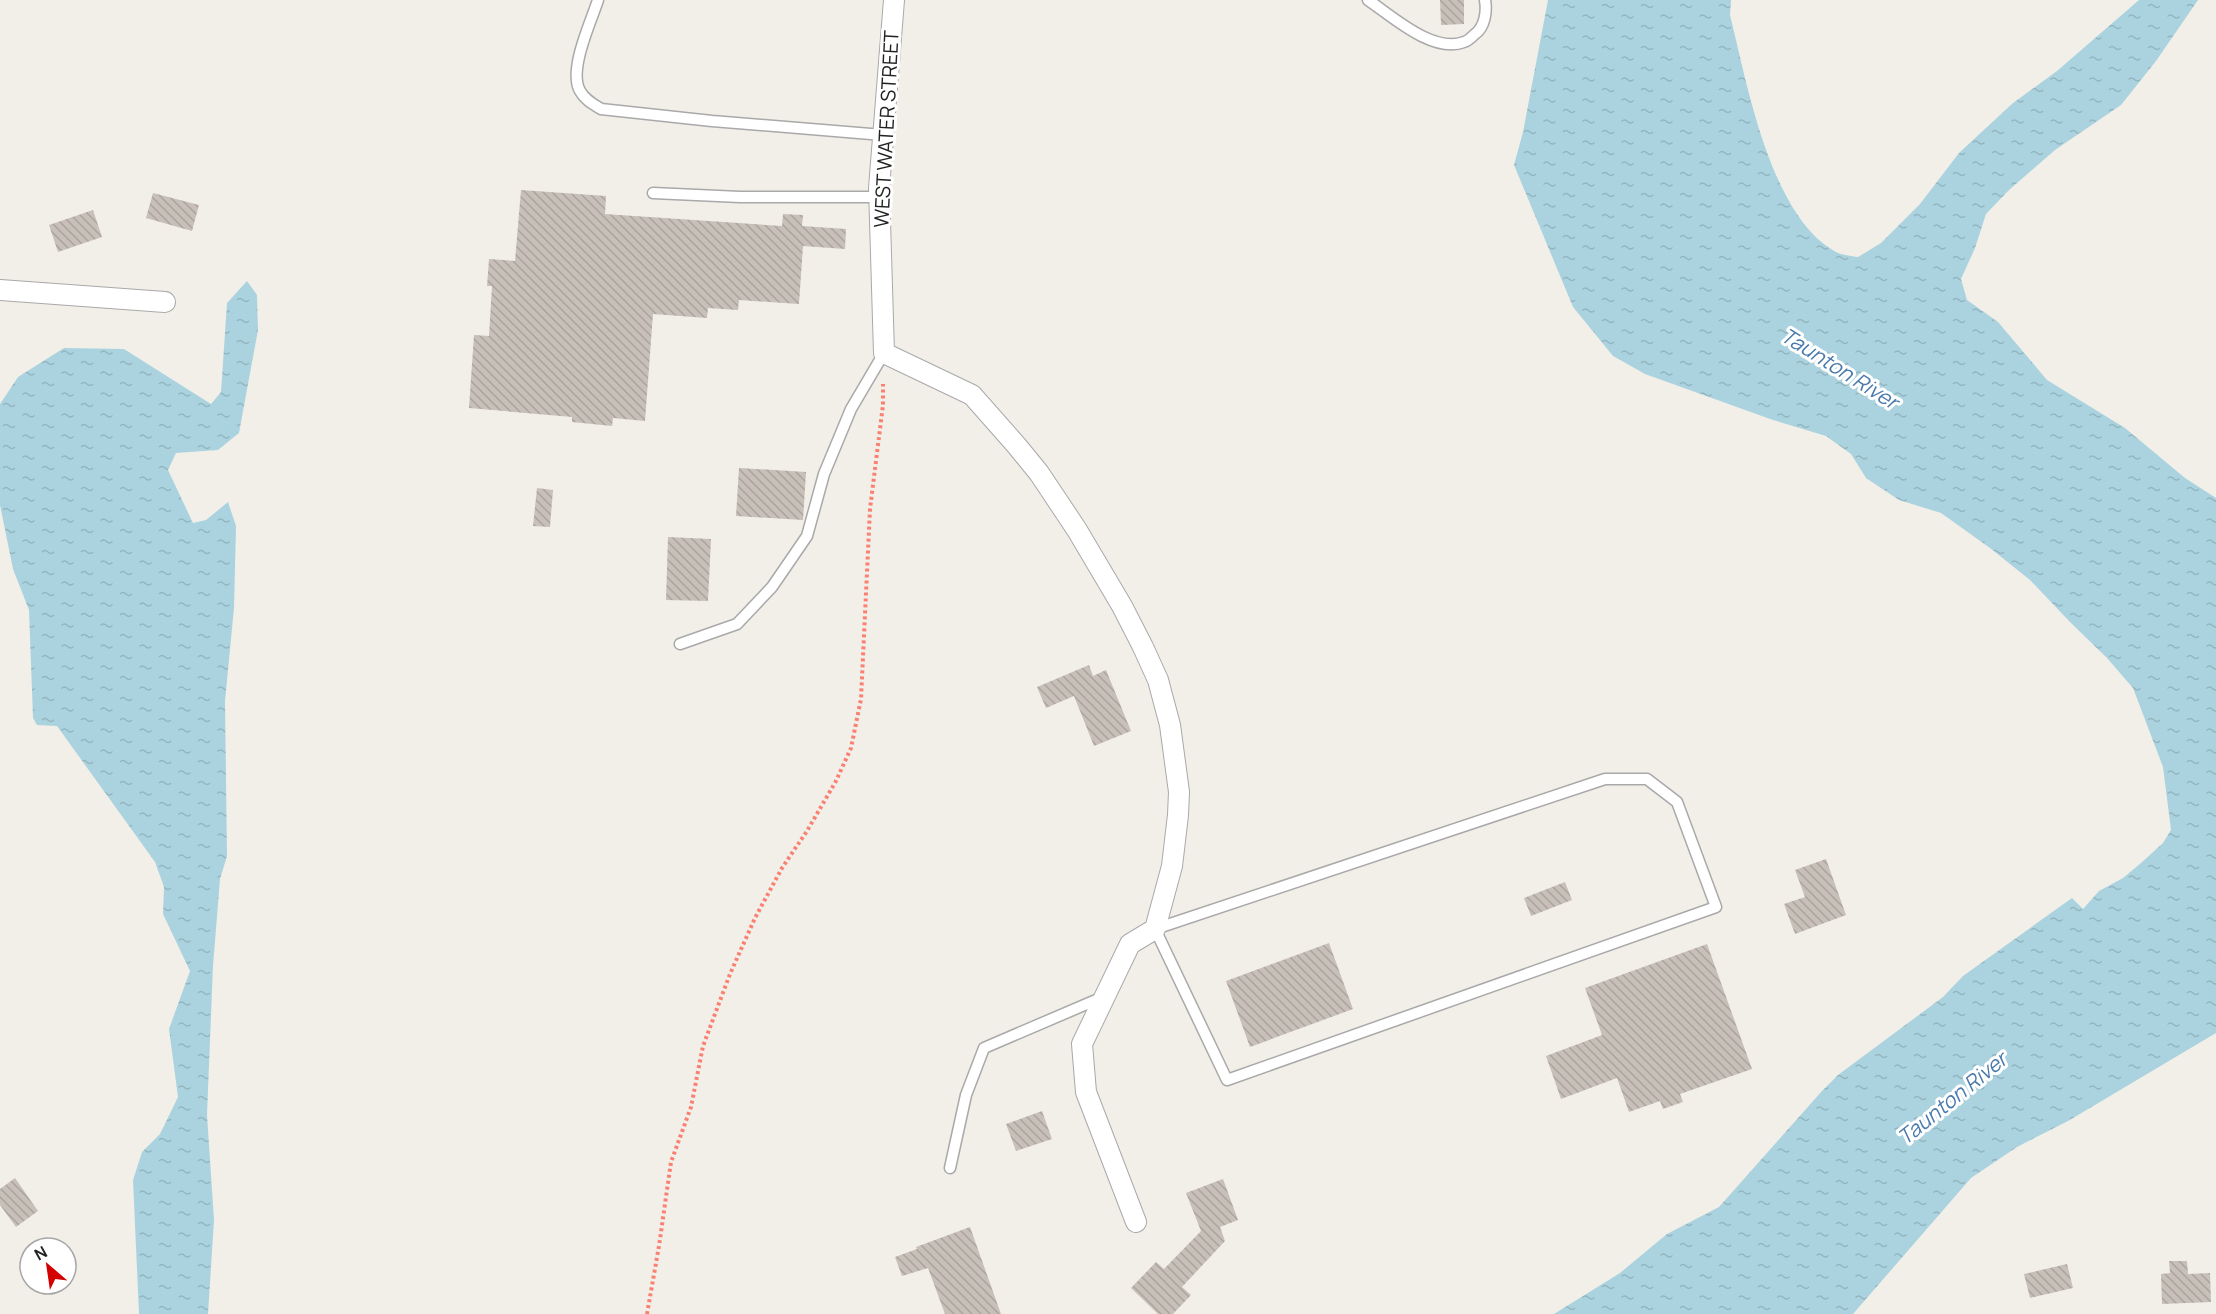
<svg xmlns="http://www.w3.org/2000/svg" width="2216" height="1314" font-family="Manrope,sans-serif">
<style>
.water{fill:url(#water-ripples)}
.building{fill:url(#building-back-hatch)}
.lines{fill:none;stroke-linecap:round;stroke-linejoin:round}
.lane-casing{stroke:#a9a9a9;stroke-width:13}
.street-casing{stroke:#a9a9a9;stroke-width:22}
.path{stroke:#fa8072;stroke-width:4;stroke-dasharray:3 3;stroke-linecap:butt}
.lane{stroke:#fff;stroke-width:10}
.street{stroke:#fff;stroke-width:20}
.labels{text-anchor:middle;dominant-baseline:central;stroke-width:6;stroke-linejoin:round;paint-order:stroke}
.street-label{font-size:20px;fill:#222;stroke:#fff}
.water-label{font-size:21px;font-style:italic;fill:#4a7aab;stroke:#fff}
</style>
<defs>
<pattern id="water-ripples" width="26" height="14" patternUnits="userSpaceOnUse" patternTransform="scale(1.5)"><rect width="26" height="14" fill="#aad3df"/><path d="M2 4q2-2 4 0t4 0M15 11q2-2 4 0t4 0" fill="none" stroke="#92b5bf"/></pattern>
<pattern id="building-back-hatch" width="6" height="6" patternUnits="userSpaceOnUse" patternTransform="scale(1.5)"><rect width="6" height="6" fill="#c7bfb8"/><path d="M-1 5l2 2M0 0l6 6M5-1l2 2" fill="none" stroke="#aba49e"/></pattern>
</defs>
<rect width="100%" height="100%" fill="#f2efe9"/>
<path class="water" d="M 1548,0 L 1731,0 L 1730,15 C 1747,83 1770,216 1836,252 C 1842,255 1851,256 1858,257 L 1881,243 L 1920,204 L 1959,153 L 2013,103 L 2057,71 L 2139,0 L 2198,0 L 2156,61 L 2121,105 L 2055,150 L 2009,190 L 1986,214 L 1975,248 L 1961,279 L 1967,300 L 1998,322 L 2047,380 L 2125,428 L 2185,478 L 2216,498 L 2216,1033 L 2068,1121 L 2017,1147 L 1971,1178 L 1853,1314 L 1554,1314 L 1620,1273 L 1667,1234 L 1719,1207 L 1822,1091 L 1838,1075 L 1943,997 L 1963,976 L 2072,898 L 2083,909 L 2099,891 L 2123,878 L 2141,863 L 2163,843 L 2171,830 L 2163,767 L 2133,688 L 2107,658 L 2069,621 L 2030,580 L 1990,548 L 1941,513 L 1899,500 L 1866,478 L 1851,454 L 1826,436 L 1773,420 L 1645,374 L 1613,356 L 1573,307 L 1514,165 L 1523,132 Z
M 247,281 L 257,295 L 258,330 L 239,433 L 218,450 L 176,453 L 168,470 L 193,523 L 206,520 L 228,502 L 236,526 L 234,608 L 225,701 L 227,856 L 220,879 L 213,966 L 207,1115 L 214,1220 L 208,1314 L 139,1314 L 133,1180 L 142,1152 L 160,1134 L 178,1097 L 169,1029 L 190,971 L 163,914 L 164,887 L 155,862 L 57,726 L 37,725 L 33,718 L 29,610 L 13,569 L 0,505 L 0,404 L 18,377 L 64,348 L 124,349 L 211,404 L 221,392 L 227,303 Z"/>
<path class="building" d="M 1440,0 L 1464,0 L 1464,24 L 1441,25 Z
M 521,190 L 606,196 L 605,214 L 782,226 L 783,214 L 803,215 L 802,226 L 846,229 L 845,249 L 803,246 L 799,304 L 739,300 L 738,310 L 708,308 L 707,318 L 653,314 L 645,421 L 613,418 L 612,426 L 572,422 L 572,417 L 469,408 L 474,335 L 489,336 L 492,286 L 487,286 L 489,259 L 515,261 Z
M 153,193 L 199,205 L 192,231 L 146,218 Z
M 93,210 L 102,237 L 58,252 L 49,225 Z
M 739,468 L 806,472 L 803,520 L 736,516 Z
M 537,488 L 553,490 L 550,527 L 533,526 Z
M 668,537 L 711,539 L 708,601 L 666,600 Z
M 1089,665 L 1093,676 L 1106,670 L 1131,731 L 1094,746 L 1074,696 L 1046,708 L 1037,687 Z
M 1826,859 L 1846,915 L 1795,934 L 1784,904 L 1805,897 L 1795,870 Z
M 1565,882 L 1572,900 L 1531,916 L 1524,898 Z
M 1329,943 L 1353,1009 L 1250,1047 L 1226,981 Z
M 1707,944 L 1752,1069 L 1680,1094 L 1683,1102 L 1663,1109 L 1660,1101 L 1629,1112 L 1617,1078 L 1561,1099 L 1546,1056 L 1602,1035 L 1585,988 Z
M 1042,1111 L 1052,1139 L 1016,1151 L 1006,1124 Z
M 15,1178 L 38,1211 L 16,1227 L 0,1205 L 0,1189 Z
M 1223,1179 L 1238,1220 L 1220,1227 L 1225,1241 L 1182,1287 L 1191,1295 L 1173,1314 L 1158,1314 L 1131,1288 L 1156,1262 L 1164,1269 L 1201,1231 L 1186,1193 Z
M 970,1227 L 1001,1314 L 945,1314 L 928,1268 L 902,1276 L 895,1257 L 917,1249 L 916,1247 Z
M 2169,1261 L 2187,1261 L 2188,1274 L 2210,1273 L 2211,1302 L 2162,1304 L 2161,1274 L 2170,1273 Z
M 2067,1264 L 2073,1288 L 2030,1298 L 2024,1274 Z"/>
<g class="lines">
<g class="lane-casing">
<path id="lane" d="M 598,0 C 591,22 568,70 580,91 C 585,100 593,104 601,109 L 712,121 L 883,135
M 1368,0 C 1392,16 1433,54 1464,42 C 1468,41 1472,37 1475,34 C 1485,27 1487,11 1485,0
M 653,193 L 740,197 L 879,197
M 680,644 L 737,624 L 772,587 L 807,536 L 824,474 L 851,409 L 884,353
M 1605,779 L 1647,779 L 1677,802 L 1716,907 L 1227,1080 L 1155,929 Z
M 950,1168 L 966,1095 L 984,1048 L 1103,997"/>
</g>
<g class="street-casing">
<path id="street" d="M 894,0 L 879,188 L 884,353 L 972,395 L 1017,446 L 1039,473 L 1077,530 L 1122,606 L 1143,647 L 1158,680 L 1170,725 L 1179,792 L 1178,815 L 1172,866 L 1155,929 L 1130,944 L 1082,1044 L 1086,1092 L 1136,1222
M 0,290 L 165,302"/>
</g>
<path class="path" d="M 647,1314 L 659,1246 L 671,1162 L 691,1107 L 703,1046 L 730,974 L 755,918 L 782,868 L 807,831 L 836,781 L 851,748 L 861,699 L 870,509 L 883,405 L 883,384"/>
<use href="#lane" class="lane"/>
<use href="#street" class="street"/>
</g>
<g class="labels">
<g class="street-label">
<text transform="translate(886 129) rotate(-87)">WEST WATER STREET</text>
</g>
<g class="water-label">
<text transform="translate(1840 368) rotate(32)">Taunton River</text>
<text transform="translate(1952 1098) rotate(-39)">Taunton River</text>
</g>
</g>
<g transform="translate(48 1266) rotate(331)"><circle r="28" fill="#ffffff" stroke="#a7a7a7" stroke-width="1.5"/>
<path d="M0-4.5L10 22L0 15L-10 22Z" fill="#d40000"/>
<text y="-9" font-size="16" font-weight="bold" text-anchor="middle" fill="#222222">N</text>
</g>
</svg>
